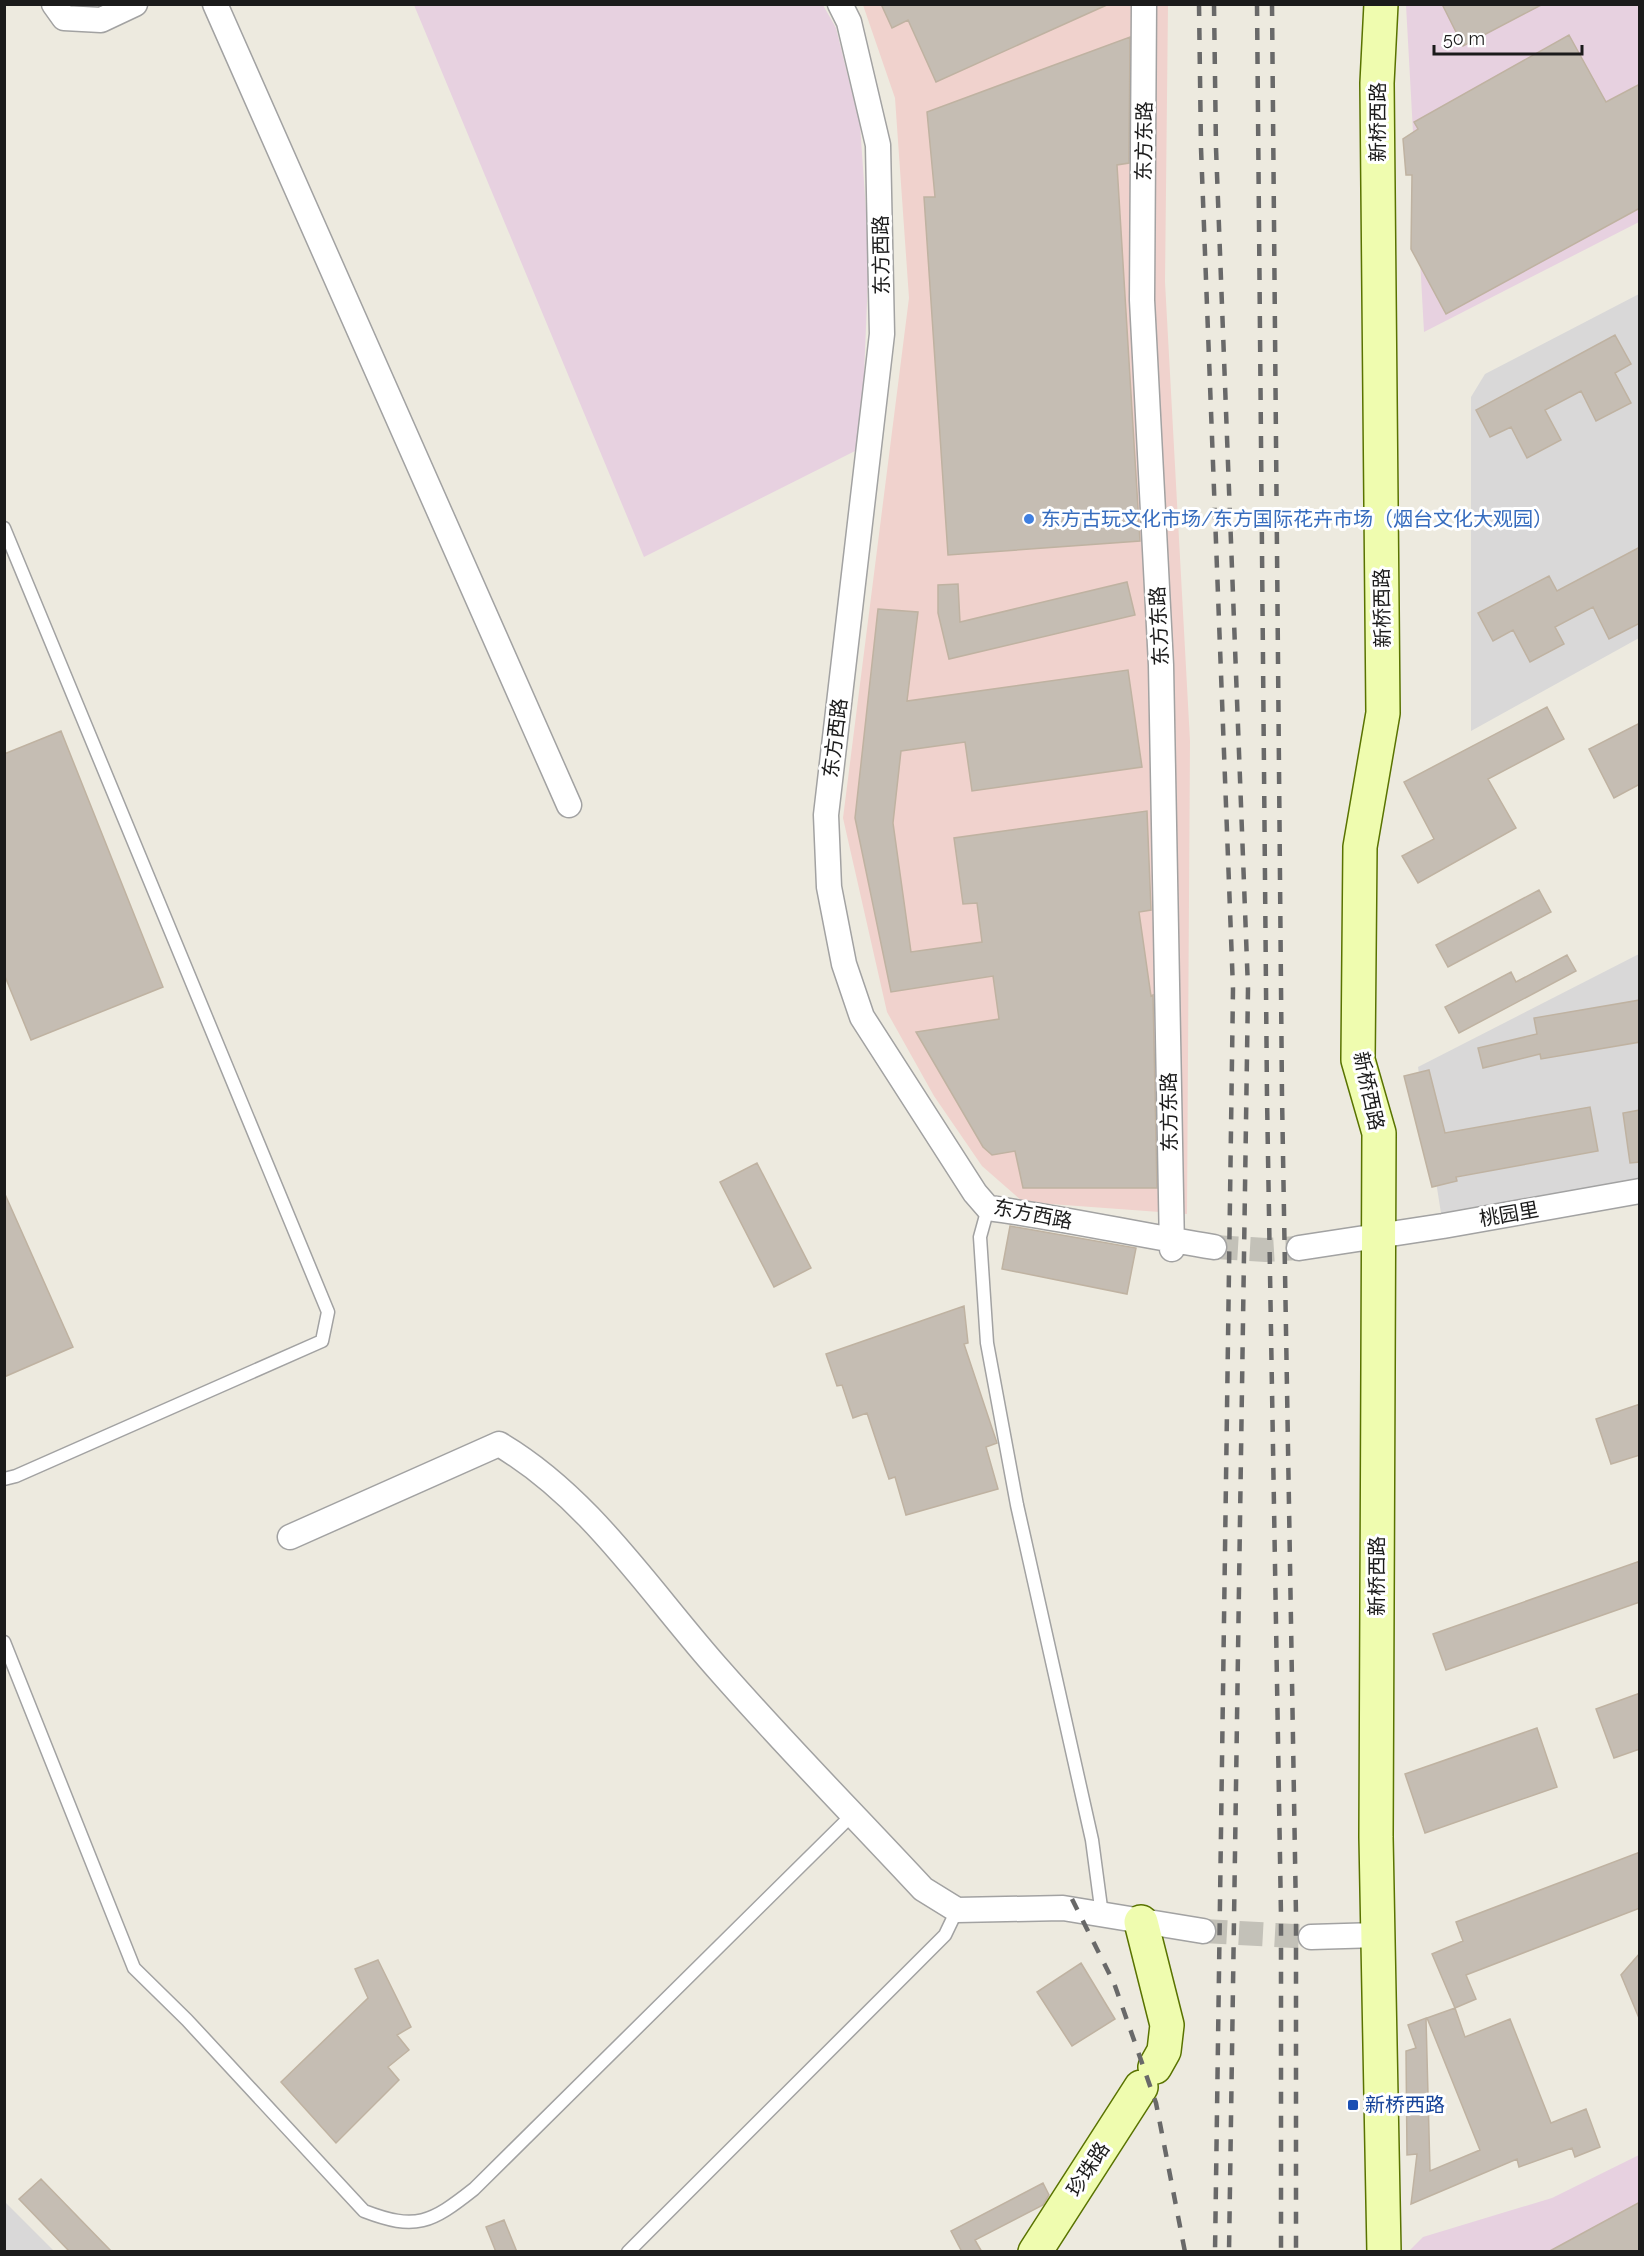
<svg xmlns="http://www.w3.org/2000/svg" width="1644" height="2256" font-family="Raleway,'Noto Sans SC',sans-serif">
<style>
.residential{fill:#d9d8d8}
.commercial{fill:#f0d2cd}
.industrial{fill:#e7d1e0}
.building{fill:#c5bdb3;stroke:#bfb2a1;stroke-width:1.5}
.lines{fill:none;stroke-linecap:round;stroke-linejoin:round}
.street-tunnel{stroke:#c3c1b8;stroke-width:24;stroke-dasharray:24 12;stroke-linecap:butt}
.lane-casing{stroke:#a2a2a2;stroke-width:15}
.street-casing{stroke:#a2a2a2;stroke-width:27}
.secondary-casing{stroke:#597300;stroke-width:36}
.lane{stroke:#fff;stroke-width:12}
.street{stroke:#fff;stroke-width:24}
.secondary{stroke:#effcaf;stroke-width:33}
.rail{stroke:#696969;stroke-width:4.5;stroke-dasharray:12 12;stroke-linecap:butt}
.shop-dot{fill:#3f7fe0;stroke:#fff;stroke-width:2}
.transit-dot{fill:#1a4fb4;stroke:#fff;stroke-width:2}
.labels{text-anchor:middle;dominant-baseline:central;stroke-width:6;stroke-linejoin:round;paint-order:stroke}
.street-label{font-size:20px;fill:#1b1b1b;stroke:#fff}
.shop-label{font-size:20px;fill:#366cbe;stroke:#fff;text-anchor:start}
.transit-label{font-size:20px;fill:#164399;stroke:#fff;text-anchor:start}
</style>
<rect width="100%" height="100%" fill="#edeadf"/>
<path class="residential" d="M 1639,294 L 1639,638 L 1471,731 L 1471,397 L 1485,374 Z
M 1639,954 L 1639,1184 L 1443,1226 L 1418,1067 Z
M 5,2202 L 54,2251 L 5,2251 Z"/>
<path class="commercial" d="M 863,5 L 1168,5 L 1165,282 L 1190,741 L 1187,1214 L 1023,1202 L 982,1166 L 934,1096 L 887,1012 L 843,818 L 909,298 L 895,98 Z"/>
<path class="industrial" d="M 414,5 L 823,5 L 836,28 L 860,125 L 869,254 L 861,448 L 644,557 Z
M 1406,5 L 1639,5 L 1639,222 L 1424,332 Z
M 1639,2155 L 1639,2251 L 1408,2252 L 1423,2237 L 1552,2198 Z"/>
<path class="building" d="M 881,4 L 1109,4 L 936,82 L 908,20 L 892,28 Z
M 1442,4 L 1543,4 L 1463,46 Z
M 1569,35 L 1606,102 L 1640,84 L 1640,208 L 1446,314 L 1411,249 L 1412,175 L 1406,175 L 1403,139 L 1418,129 L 1414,122 Z
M 1130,37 L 1129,163 L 1117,165 L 1140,541 L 948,555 L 924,197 L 935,197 L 927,112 Z
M 1615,335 L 1631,364 L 1615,373 L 1631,403 L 1596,421 L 1581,391 L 1545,410 L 1561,440 L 1527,458 L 1511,427 L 1490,437 L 1476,410 Z
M 1640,547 L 1640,623 L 1609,639 L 1593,607 L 1555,627 L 1564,644 L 1530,662 L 1513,630 L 1493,641 L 1478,613 L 1549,576 L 1557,591 Z
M 1127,582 L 1135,615 L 949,659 L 938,613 L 938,585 L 958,584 L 960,622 Z
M 878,609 L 918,612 L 907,701 L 1128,670 L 1142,767 L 972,791 L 965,742 L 901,751 L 893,823 L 911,952 L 982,942 L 977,903 L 963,904 L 954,838 L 1147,811 L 1151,910 L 1139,912 L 1151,996 L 1153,995 L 1157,1188 L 1023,1188 L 1015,1151 L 992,1155 L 983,1147 L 916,1032 L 999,1019 L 993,976 L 891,992 L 855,818 Z
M 1547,707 L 1564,739 L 1488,779 L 1516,828 L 1418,883 L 1402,856 L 1434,839 L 1404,782 Z
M 1640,723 L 1640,784 L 1614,798 L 1589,749 Z
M 61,731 L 163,987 L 31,1040 L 4,974 L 4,754 Z
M 1539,890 L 1551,912 L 1448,967 L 1436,945 Z
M 1567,955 L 1576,971 L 1459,1033 L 1445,1007 L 1511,972 L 1516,982 Z
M 1640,1000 L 1640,1042 L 1541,1059 L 1540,1054 L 1483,1068 L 1478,1048 L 1537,1034 L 1534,1018 Z
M 1429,1070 L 1445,1133 L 1590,1107 L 1598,1151 L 1456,1177 L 1457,1181 L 1432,1187 L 1404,1076 Z
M 1640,1110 L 1640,1162 L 1630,1163 L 1623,1113 Z
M 757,1163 L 811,1268 L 774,1287 L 720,1182 Z
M 4,1192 L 73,1347 L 4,1377 Z
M 1010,1226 L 1136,1248 L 1127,1294 L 1002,1269 Z
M 964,1306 L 968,1343 L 964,1344 L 997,1443 L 986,1447 L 998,1489 L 906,1515 L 895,1477 L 889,1479 L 867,1413 L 853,1418 L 842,1385 L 837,1386 L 826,1354 Z
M 1640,1404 L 1640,1455 L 1611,1464 L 1596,1419 Z
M 1640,1561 L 1640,1602 L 1446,1670 L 1433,1634 Z
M 1640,1693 L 1640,1749 L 1614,1758 L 1596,1709 Z
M 1537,1728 L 1557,1787 L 1425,1833 L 1405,1774 Z
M 1640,1852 L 1640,1908 L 1466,1975 L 1476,1999 L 1455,2008 L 1432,1954 L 1463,1941 L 1456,1922 Z
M 1640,1953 L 1640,2018 L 1639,2018 L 1621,1975 Z
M 378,1960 L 411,2027 L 397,2035 L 409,2050 L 388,2067 L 399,2080 L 336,2143 L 281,2082 L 368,1998 L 355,1969 Z
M 1081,1963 L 1115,2019 L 1072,2046 L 1037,1992 Z
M 1455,2008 L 1465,2037 L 1510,2019 L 1551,2123 L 1586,2109 L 1600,2147 L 1575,2157 L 1572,2148 L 1519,2167 L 1517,2159 L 1411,2204 L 1417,2154 L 1407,2155 L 1406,2051 L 1416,2048 L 1408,2025 L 1426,2018 L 1430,2171 L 1480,2150 L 1427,2018 Z
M 41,2179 L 112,2252 L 70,2252 L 19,2199 Z
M 1043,2183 L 1049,2195 L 1043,2205 L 975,2240 L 982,2252 L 962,2252 L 951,2231 Z
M 1640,2202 L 1640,2252 L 1548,2252 Z
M 504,2220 L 517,2252 L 496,2252 L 486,2227 Z"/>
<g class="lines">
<path class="street-tunnel" d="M 1214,1247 L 1266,1250 L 1299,1248
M 1203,1931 L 1311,1937"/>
<g class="lane-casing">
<path id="lane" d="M 4,528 L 328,1312 L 322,1341 L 16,1476 L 4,1479
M 988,1208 L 980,1237 L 987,1343 L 1017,1505 L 1092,1840 L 1102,1915
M 4,1642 L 134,1968 L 187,2020 L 364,2211 C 416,2231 431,2223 474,2189 L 853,1814
M 628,2252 L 945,1935 L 957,1910"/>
</g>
<g class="street-casing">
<path id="street" d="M 54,4 L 64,18 L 101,20 L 135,4
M 215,4 L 569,805
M 840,4 L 849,22 L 878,145 L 882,334 L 826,815 L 829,887 L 844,964 L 862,1017 L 975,1193 L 988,1208 C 1064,1218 1138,1235 1214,1247
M 1144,4 L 1142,300 L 1161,665 L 1172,1249
M 1299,1248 L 1443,1226 L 1640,1191
M 290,1537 L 499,1444 C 591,1498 651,1594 721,1672 C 786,1746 856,1817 923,1889 L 957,1910 L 1063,1908 L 1203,1931
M 1311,1937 L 1378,1935"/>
</g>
<g class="secondary-casing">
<path id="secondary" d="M 1381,4 L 1377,83 L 1383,713 L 1360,847 L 1358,1060 L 1379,1133 L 1376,1837 L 1384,2252
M 1141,1922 L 1167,2025 L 1164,2051 L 1155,2067
M 1035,2252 L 1141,2087"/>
</g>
<use href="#lane" class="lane"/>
<use href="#street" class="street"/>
<use href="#secondary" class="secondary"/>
<path class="rail" d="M 1199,4 L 1201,148 L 1233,989 L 1215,2252
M 1214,4 L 1216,148 L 1248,989 L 1229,2252
M 1257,4 L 1267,1097 L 1281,1916 L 1281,2252
M 1272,4 L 1282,1096 L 1296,1915 L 1296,2252
M 1072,1899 L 1114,1983 L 1156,2103 L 1185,2252"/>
</g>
<circle class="shop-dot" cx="1029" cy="519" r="6"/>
<rect class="transit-dot" x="1347" y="2099" width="12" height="12" rx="3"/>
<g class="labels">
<g class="street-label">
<text transform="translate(1378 122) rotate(-90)">新桥西路</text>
<text transform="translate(1144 141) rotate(-89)">东方东路</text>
<text transform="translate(881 255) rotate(-91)">东方西路</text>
<text transform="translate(1382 608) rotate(-91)">新桥西路</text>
<text transform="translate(1159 626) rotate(-93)">东方东路</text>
<text transform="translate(835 738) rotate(-83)">东方西路</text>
<text transform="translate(1369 1091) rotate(78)">新桥西路</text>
<text transform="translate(1169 1112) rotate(-91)">东方东路</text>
<text transform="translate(1033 1214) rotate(11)">东方西路</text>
<text transform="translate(1509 1214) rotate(-10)">桃园里</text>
<text transform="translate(1377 1576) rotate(-90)">新桥西路</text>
<text transform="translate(1088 2169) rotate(-57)">珍珠路</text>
</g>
<g class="shop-label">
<text x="1041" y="519">东方古玩文化市场/东方国际花卉市场（烟台文化大观园）</text>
</g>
<g class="transit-label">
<text x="1365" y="2105">新桥西路</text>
</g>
</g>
<rect width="1644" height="2256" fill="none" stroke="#1b1b1b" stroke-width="12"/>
<path d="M1434 45v9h148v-9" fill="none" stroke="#1b1b1b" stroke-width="3"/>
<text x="1443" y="45" font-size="18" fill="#1b1b1b" stroke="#ffffff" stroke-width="4.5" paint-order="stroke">50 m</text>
</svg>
